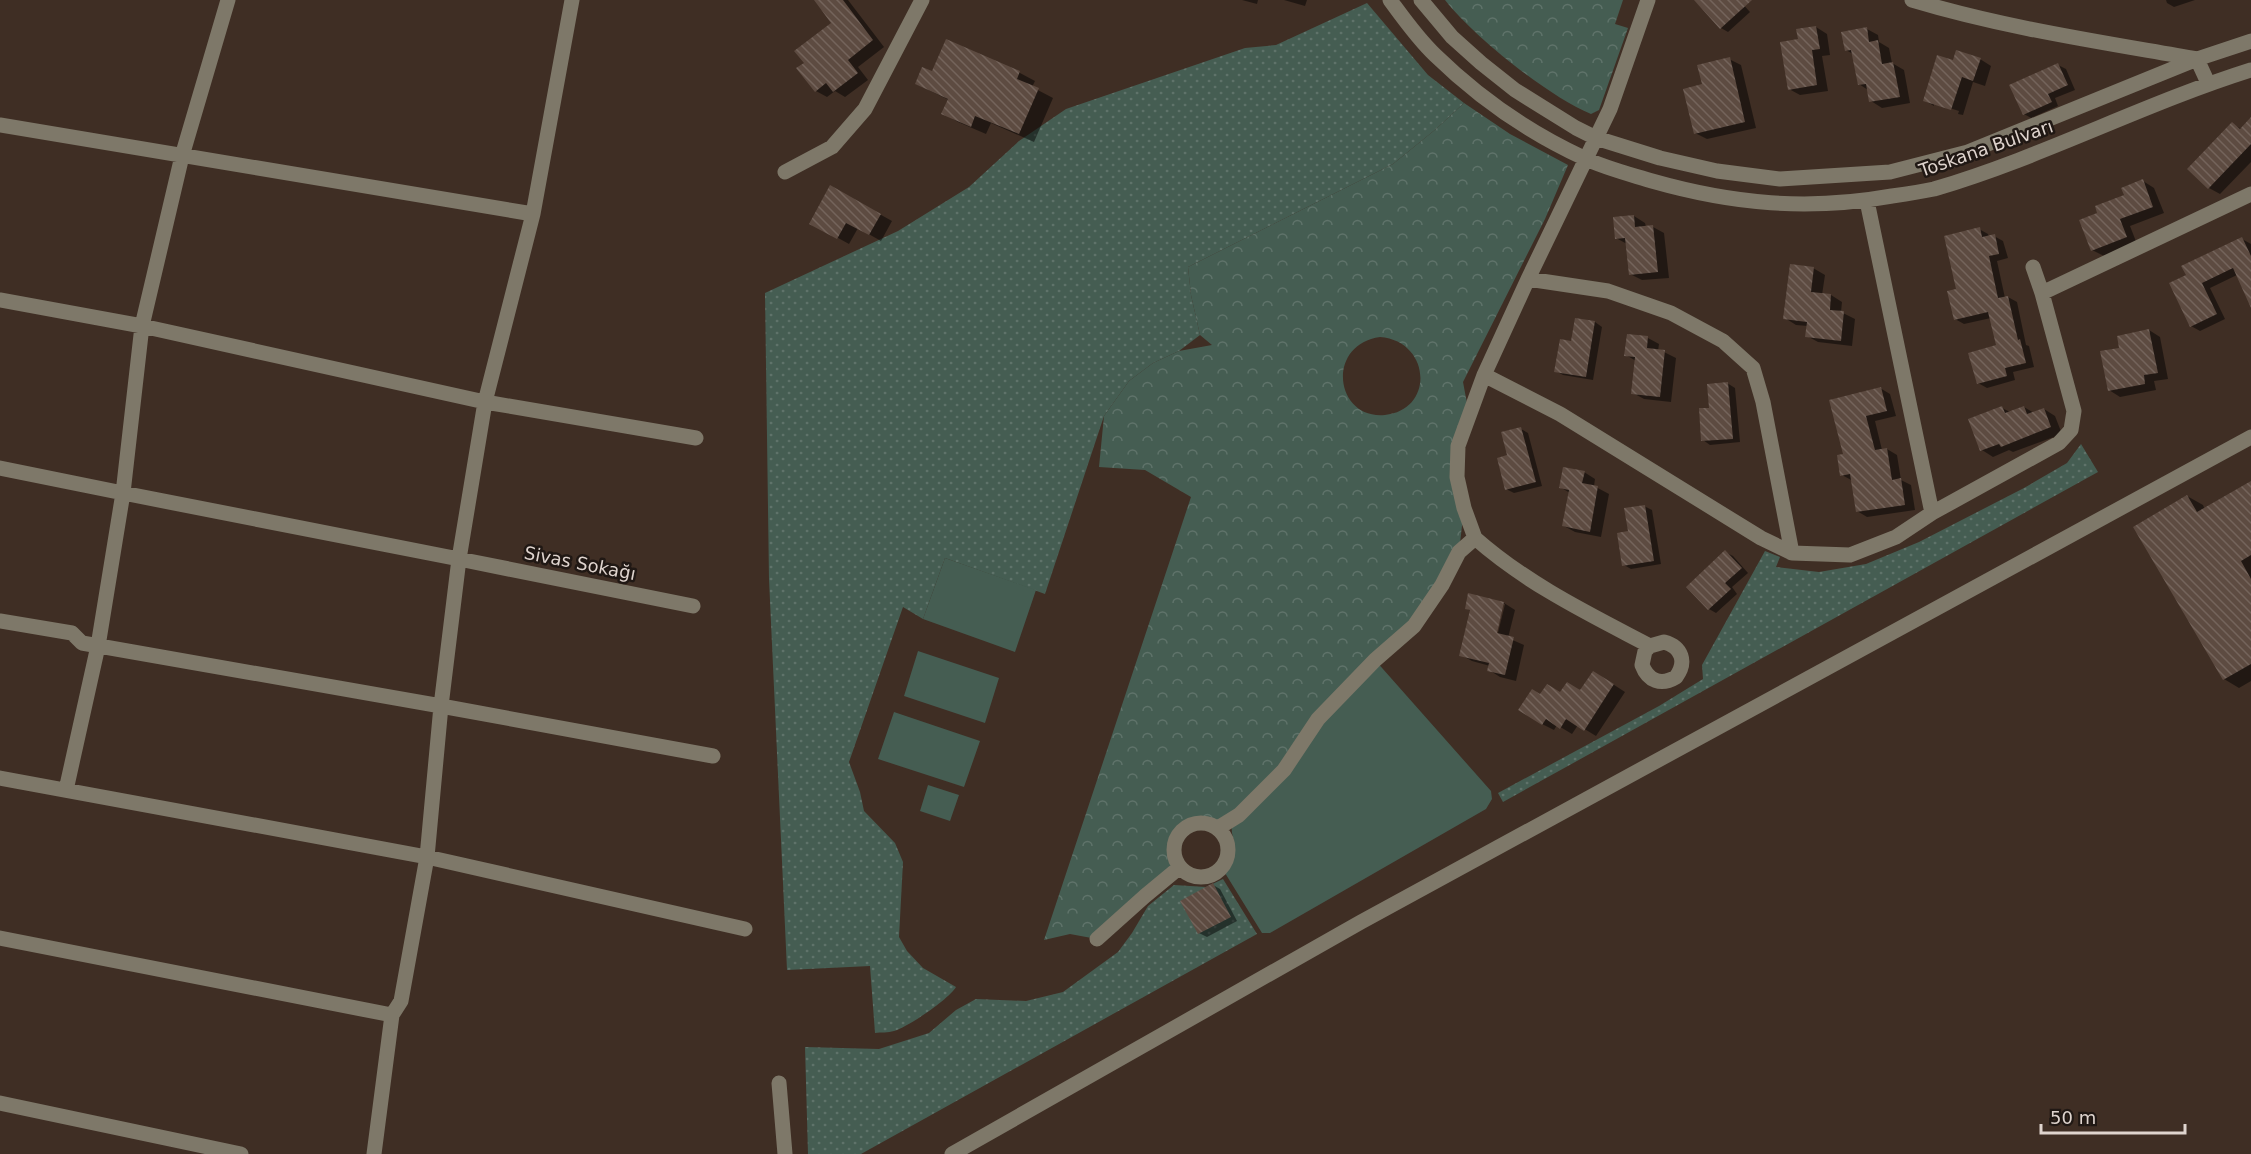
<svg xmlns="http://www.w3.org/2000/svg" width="2251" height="1154" font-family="'DejaVu Sans',sans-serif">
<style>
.grass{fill:url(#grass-dots)}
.park{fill:url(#park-crowns);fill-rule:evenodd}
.garden{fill:#455d52}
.shadow{fill:#0007;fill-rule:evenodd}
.building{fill:url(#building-back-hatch)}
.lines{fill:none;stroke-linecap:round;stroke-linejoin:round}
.minor{stroke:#7e7869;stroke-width:15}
.labels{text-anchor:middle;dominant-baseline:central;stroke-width:5;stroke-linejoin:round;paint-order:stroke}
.street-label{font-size:18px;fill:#dfd4ce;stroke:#201814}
</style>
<defs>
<pattern id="grass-dots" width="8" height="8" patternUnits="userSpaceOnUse" patternTransform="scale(1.5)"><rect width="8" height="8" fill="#455d52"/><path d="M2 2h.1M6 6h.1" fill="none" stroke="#5f736a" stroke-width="1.8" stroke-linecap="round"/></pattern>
<pattern id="park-crowns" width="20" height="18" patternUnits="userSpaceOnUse" patternTransform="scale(1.5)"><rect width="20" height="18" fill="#455d52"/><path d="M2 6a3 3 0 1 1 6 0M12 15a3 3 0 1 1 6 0" fill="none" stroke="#5f736a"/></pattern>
<pattern id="building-back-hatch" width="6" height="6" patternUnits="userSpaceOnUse" patternTransform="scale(1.5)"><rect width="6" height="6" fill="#5d4b41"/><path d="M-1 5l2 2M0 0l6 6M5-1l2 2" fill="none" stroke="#74645b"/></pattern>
</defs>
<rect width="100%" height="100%" fill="#3f2e24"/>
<path class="grass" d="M 1367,3 L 1428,75 L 1464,103 L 1436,129 L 1393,164 L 1188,267 L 1191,295 L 1200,335 L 1179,351 L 1153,363 L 1129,381 L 1104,416 L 1045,594 L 945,558 L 923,619 L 903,607 L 849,762 L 860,792 L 864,811 L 895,843 L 903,862 L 899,937 L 907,951 L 923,968 L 956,987 C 949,999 908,1027 894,1031 C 888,1033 881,1032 875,1033 L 870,966 L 787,970 L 769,579 L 765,293 L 898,231 L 969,187 L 1019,141 L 1066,109 L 1245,48 L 1276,45 Z
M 2081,444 L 2098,472 L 1503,802 L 1498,793 L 1659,706 L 1703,679 L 1702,665 L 1765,551 L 1780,557 L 1776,567 L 1819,572 L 1866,564 L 1919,542 L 2024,488 L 2067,463 Z
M 1223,879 L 1257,934 L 861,1154 L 808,1154 L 805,1047 L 879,1049 L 929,1033 L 956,1010 L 976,999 L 1026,1001 L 1063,992 L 1118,952 L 1132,933 L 1148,906 L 1174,885 L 1206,887 Z"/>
<path class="park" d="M 1445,0 L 1623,0 L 1615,24 L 1628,28 L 1599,110 L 1591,114 C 1549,97 1473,36 1445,0 Z
M 1464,103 L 1510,134 L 1568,165 L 1545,219 L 1463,382 L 1469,414 L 1458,446 L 1464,508 L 1459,552 L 1442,585 L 1284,770 L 1218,828 C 1189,812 1163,838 1180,867 L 1097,939 L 1070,934 L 1044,940 L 1191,497 L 1145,470 L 1099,467 L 1104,416 L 1129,381 L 1153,363 L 1179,351 L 1212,345 L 1200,335 L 1191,295 L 1188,267 L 1393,164 L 1436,129 ZM 1380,337 C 1431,341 1435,410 1385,415 C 1335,420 1325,345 1380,337 Z"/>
<path class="garden" d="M 945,558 L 1036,590 L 1015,652 L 923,619 Z
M 918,651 L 999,678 L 985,723 L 904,696 Z
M 1375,660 L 1491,791 L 1492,799 L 1486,809 L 1270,933 L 1262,933 L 1225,873 C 1230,864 1236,853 1234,842 C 1233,836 1231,833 1232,826 Z
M 894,712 L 980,741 L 964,787 L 878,759 Z
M 928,785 L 959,795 L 950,821 L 920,811 Z"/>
<path class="shadow" d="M 826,0 L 848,0 L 884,47 L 858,67 L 868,80 L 845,97 L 835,91 L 827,97 L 816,91 L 806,63 L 834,23 Z
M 1242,0 L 1258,0 L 1257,4 Z
M 1284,0 L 1307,0 L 1305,6 Z
M 1705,0 L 1739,0 L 1750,12 L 1728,32 L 1721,28 Z
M 2166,0 L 2195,0 L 2174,7 L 2167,3 Z
M 1816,27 L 1827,34 L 1830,55 L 1822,56 L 1828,91 L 1800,95 L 1789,89 L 1800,40 Z
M 1867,29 L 1878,35 L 1879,42 L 1889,48 L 1892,63 L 1904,70 L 1910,103 L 1882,108 L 1871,101 L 1868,90 L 1859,84 L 1853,54 L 1846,50 Z
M 946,41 L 1020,73 L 1035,81 L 1032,87 L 1053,98 L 1034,142 L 991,123 L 986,134 L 958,122 L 943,113 L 949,100 L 916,84 L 932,73 Z
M 1729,59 L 1741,65 L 1756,128 L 1707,139 L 1695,133 Z
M 1980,59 L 1991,66 L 1985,86 L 1973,82 L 1963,115 L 1958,114 L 1959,111 L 1934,103 L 1934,106 L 1924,100 L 1954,62 Z
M 2058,65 L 2066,69 L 2075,90 L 2055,98 L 2058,106 L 2031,118 L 2024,114 Z
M 2232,124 L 2242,129 L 2251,129 L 2251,162 L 2220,194 L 2209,188 Z
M 2143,181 L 2154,188 L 2164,213 L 2130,226 L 2137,244 L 2104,256 L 2092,250 L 2099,214 Z
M 831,187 L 892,221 L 881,241 L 858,228 L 849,244 L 811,223 Z
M 1634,216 L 1645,223 L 1646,227 L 1653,227 L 1664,233 L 1669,278 L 1642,280 L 1630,274 L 1627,244 L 1616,238 Z
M 1979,229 L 1988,234 L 1989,237 L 1994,236 L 2003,241 L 2008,258 L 1997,261 L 2005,298 L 2008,297 L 2017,302 L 2026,345 L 2029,346 L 2034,367 L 2013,372 L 2015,380 L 1987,388 L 1978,383 L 1998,346 L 1991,318 L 1964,324 L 1955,319 L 1958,290 Z
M 2242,239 L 2251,244 L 2251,299 L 2237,275 L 2210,288 L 2225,319 L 2200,331 L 2191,326 L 2188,276 Z
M 1813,268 L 1825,275 L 1822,295 L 1831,295 L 1842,302 L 1841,312 L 1855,319 L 1852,346 L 1818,342 L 1807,336 L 1808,326 L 1796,325 L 1785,318 Z
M 1576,320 L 1595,322 L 1602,327 L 1593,380 L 1563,375 L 1556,371 L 1572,343 Z
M 2149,330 L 2160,337 L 2168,379 L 2154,381 L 2156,390 L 2120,397 L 2109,390 L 2121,349 Z
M 1648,338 L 1659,344 L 1658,351 L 1664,352 L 1676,358 L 1671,402 L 1644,399 L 1633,393 L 1636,361 L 1626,355 Z
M 1727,383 L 1735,388 L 1740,442 L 1710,445 L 1703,440 L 1711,409 Z
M 1880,388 L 1890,394 L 1896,416 L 1875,421 L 1882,450 L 1887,449 L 1897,455 L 1901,480 L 1911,485 L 1915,510 L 1867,517 L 1857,511 L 1853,481 L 1842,475 L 1845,456 Z
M 2024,407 L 2034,413 L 2044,409 L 2055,416 L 2062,434 L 2013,452 L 2009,450 L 1993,457 L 1982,450 L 2002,408 L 2010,412 Z
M 1521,429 L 1528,433 L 1542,486 L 1514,493 L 1506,489 L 1509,456 Z
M 1584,472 L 1595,479 L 1594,486 L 1609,494 L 1601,537 L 1575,532 L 1564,526 L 1570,493 L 1560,487 Z
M 2251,483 L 2251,681 L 2239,688 L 2224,679 L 2187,496 L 2203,505 L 2205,510 Z
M 1644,506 L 1652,510 L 1661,564 L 1631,569 L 1624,565 L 1630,533 Z
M 1725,552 L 1733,556 L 1748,573 L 1732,587 L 1737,594 L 1716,613 L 1709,609 Z
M 1469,595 L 1504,603 L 1515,610 L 1508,638 L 1524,645 L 1516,681 L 1500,677 L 1489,670 L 1490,666 L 1472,661 L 1461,655 L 1471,611 L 1466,608 ZM 1502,604 L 1505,604 L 1496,641 L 1494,640 Z
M 1605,679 L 1625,692 L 1596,736 L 1578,725 L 1572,734 L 1557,725 L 1554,730 L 1542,724 L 1541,696 L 1581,692 Z
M 1213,885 L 1220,889 L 1237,921 L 1207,937 L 1199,933 Z"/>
<path class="building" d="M 814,0 L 843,0 L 873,40 L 848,60 L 858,73 L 833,92 L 826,83 L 815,92 L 796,68 L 804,63 L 794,51 L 831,23 Z
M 1694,0 L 1752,0 L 1720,29 Z
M 1816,26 L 1820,49 L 1812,50 L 1817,85 L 1788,90 L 1780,42 L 1798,39 L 1796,29 Z
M 1867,27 L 1869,42 L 1878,40 L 1882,64 L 1893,62 L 1900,97 L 1869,102 L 1866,84 L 1858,85 L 1851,50 L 1845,51 L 1841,32 Z
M 946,39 L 1020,71 L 1017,79 L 1039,88 L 1019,134 L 975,116 L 971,127 L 941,114 L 948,99 L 915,84 L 922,67 L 932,71 Z
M 1956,50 L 1981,58 L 1973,81 L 1962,77 L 1951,110 L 1923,101 L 1937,55 L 1953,60 Z
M 1730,57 L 1745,122 L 1694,134 L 1683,89 L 1702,84 L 1697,65 Z
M 2058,63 L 2068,85 L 2048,94 L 2052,102 L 2023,115 L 2009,85 Z
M 2251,117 L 2251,144 L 2208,189 L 2187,169 L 2232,122 L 2240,129 Z
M 2143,179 L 2153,207 L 2120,219 L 2127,237 L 2091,251 L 2079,220 L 2097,213 L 2095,206 L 2124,195 L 2121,188 Z
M 830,185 L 881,214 L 869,235 L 846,223 L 837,239 L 809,224 Z
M 1634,215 L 1635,227 L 1653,225 L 1658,272 L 1629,275 L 1625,238 L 1615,239 L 1613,217 Z
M 1980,227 L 1982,237 L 1995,234 L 1999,254 L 1989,256 L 1998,298 L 2008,296 L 2018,340 L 2020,339 L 2026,363 L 2005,368 L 2007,376 L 1977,384 L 1968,353 L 1996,345 L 1988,312 L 1954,320 L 1947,291 L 1956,289 L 1944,236 Z
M 2242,237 L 2251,256 L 2251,308 L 2233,268 L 2202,283 L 2217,314 L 2190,327 L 2169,283 L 2186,275 L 2181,266 Z
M 1790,264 L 1814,267 L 1811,292 L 1831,294 L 1830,310 L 1844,311 L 1841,341 L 1805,337 L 1807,322 L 1783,319 Z
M 1575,318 L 1595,321 L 1586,377 L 1554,372 L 1560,339 L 1571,341 Z
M 2149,329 L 2158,373 L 2144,375 L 2145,384 L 2108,391 L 2100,351 L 2119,348 L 2117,336 Z
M 1627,334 L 1648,336 L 1647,348 L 1665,350 L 1660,397 L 1631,394 L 1635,357 L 1624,356 Z
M 1728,382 L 1733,439 L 1701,441 L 1699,408 L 1709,408 L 1707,384 Z
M 1881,387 L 1887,411 L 1866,416 L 1875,450 L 1887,448 L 1892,480 L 1901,478 L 1905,505 L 1856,512 L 1850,474 L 1840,476 L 1837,455 L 1843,454 L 1829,400 Z
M 2002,406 L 2005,413 L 2024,406 L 2027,414 L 2044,408 L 2051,427 L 2001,447 L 1999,444 L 1980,451 L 1968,419 Z
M 1521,427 L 1536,482 L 1505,490 L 1497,458 L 1507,455 L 1501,432 Z
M 1563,467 L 1585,471 L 1582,483 L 1598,486 L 1590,532 L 1562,526 L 1569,490 L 1559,488 Z
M 2251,481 L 2251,555 L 2241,561 L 2251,579 L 2251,664 L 2223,680 L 2133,527 L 2187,495 L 2197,512 Z
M 1645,505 L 1654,561 L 1622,566 L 1617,533 L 1628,531 L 1624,508 Z
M 1725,550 L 1742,568 L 1725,583 L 1731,589 L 1708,610 L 1686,587 Z
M 1468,593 L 1504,602 L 1497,633 L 1514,637 L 1505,675 L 1487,671 L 1489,663 L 1459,656 L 1470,610 L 1465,609 Z
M 1593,671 L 1614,684 L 1584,731 L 1566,719 L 1560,729 L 1546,719 L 1542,725 L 1518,710 L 1532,689 L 1540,694 L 1547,684 L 1560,692 L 1567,682 L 1580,690 Z
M 1213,883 L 1231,917 L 1198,934 L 1180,901 Z"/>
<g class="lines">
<path class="minor" d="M 228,0 L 182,156 L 142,326 L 123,493 L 459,559 L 485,402 L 696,438
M 1390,0 C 1404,19 1418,39 1435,55 C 1478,97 1530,133 1584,158 C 1605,168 1629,174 1652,181 C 1733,204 1808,211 1892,196 C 1906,194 1920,192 1934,189 C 2043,157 2143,104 2251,70
M 1421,0 L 1452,37 L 1481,63 L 1515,90 L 1576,128 L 1596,138 L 1660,158 L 1717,171 L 1780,179 L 1890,172 L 1968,152 L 2197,59 L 2251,41
M 1912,0 C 2005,28 2101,42 2197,59 L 2208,83
M 0,125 L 533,214 L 485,402 L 142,326 L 0,300
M 785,172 L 832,147 L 865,109 L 922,0
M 1867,201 L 1932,513 L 2059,443 L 2071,430 L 2074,411 L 2042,293
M 533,214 L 572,0
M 2033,267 L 2042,293 L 2251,194
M 1528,279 L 1608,291 L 1671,313 L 1723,341 L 1753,368 L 1763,402 L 1792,553 L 1850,555 L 1896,537 L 1932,513
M 1484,375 L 1560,414 L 1761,538 L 1792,553
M 0,468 L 123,493 L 98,646 L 66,790
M 1475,538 C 1527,584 1589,614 1650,646 L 1645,651 L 1642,665 C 1648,681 1661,686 1676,677 C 1687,662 1682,647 1664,642 L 1650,646
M 693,606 L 459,559 L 441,706 L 713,756
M 0,621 L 72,633 L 82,643 L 441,706 L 427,857 L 401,1001 L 392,1015 L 374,1154
M 0,778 L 427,857 L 745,929
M1174 850a27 27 0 1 1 54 0a27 27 0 1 1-54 0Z
M 1218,828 L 1239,815 L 1284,770 L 1318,719 L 1375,660 L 1414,626 L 1442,585 L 1459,552 L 1475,538 L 1464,508 L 1457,477 L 1458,446 L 1484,375 L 1528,279 L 1610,109 L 1648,0
M 0,938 L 392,1015
M 1097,939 L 1145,896 L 1180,867
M 779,1083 L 785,1154
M 0,1103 L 241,1154
M 952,1154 L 1361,922 L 2251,437"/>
</g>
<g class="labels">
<g class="street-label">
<text transform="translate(1986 148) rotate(-19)">Toskana Bulvarı</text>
<text transform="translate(580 563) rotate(11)">Sivas Sokağı</text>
</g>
</g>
<path d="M2041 1124v9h144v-9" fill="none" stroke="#dfd4ce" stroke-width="3"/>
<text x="2050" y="1124" font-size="18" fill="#dfd4ce" stroke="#201814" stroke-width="4.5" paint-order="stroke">50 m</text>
</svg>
